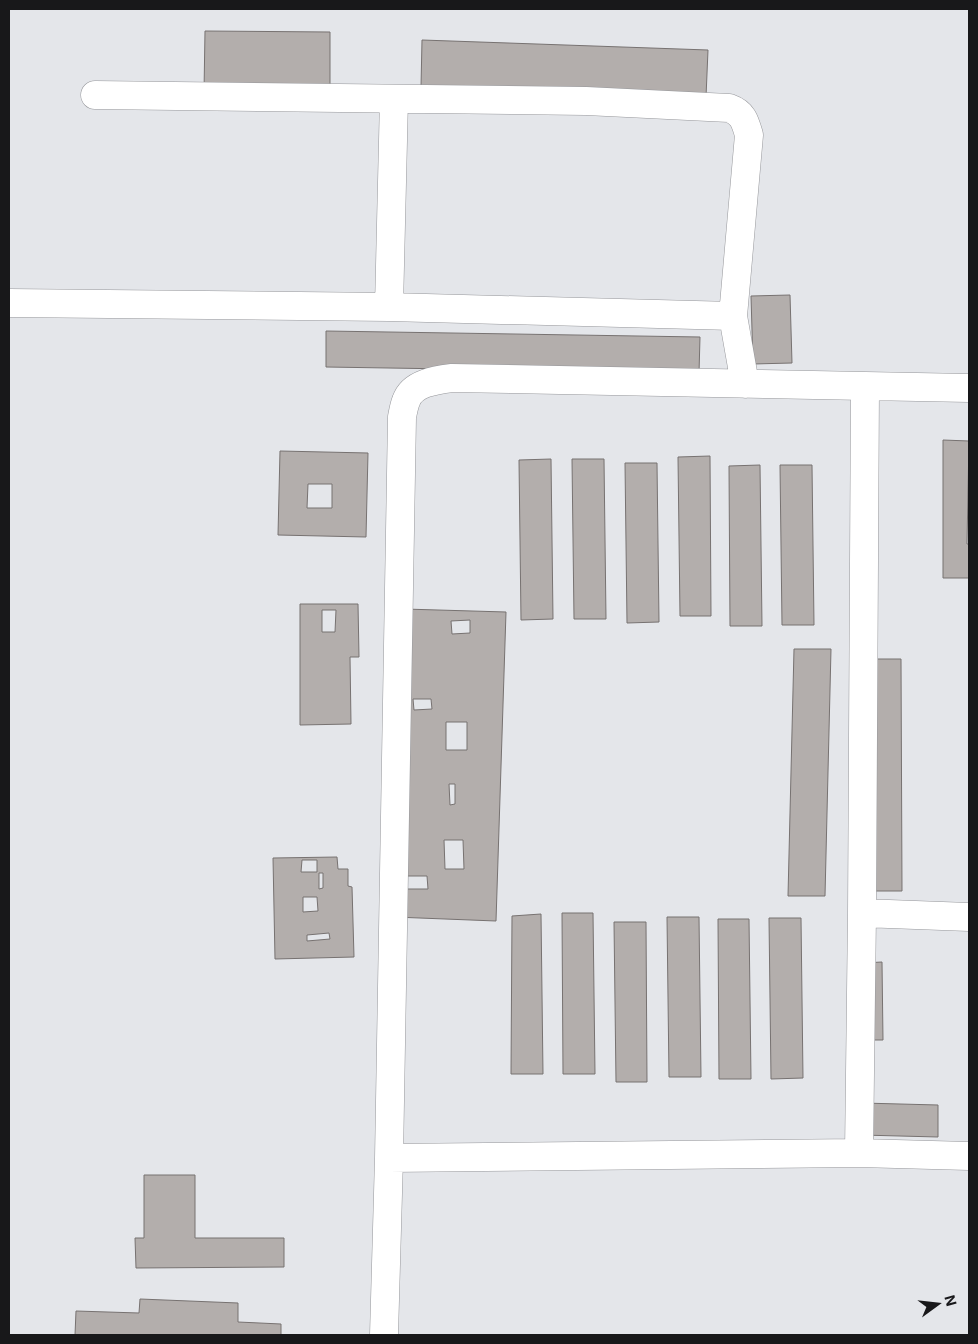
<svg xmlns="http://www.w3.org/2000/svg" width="978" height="1344" font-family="Inter,sans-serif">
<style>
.building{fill:#b3aeac;stroke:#777271;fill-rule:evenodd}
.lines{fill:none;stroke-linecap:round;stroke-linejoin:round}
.minor-casing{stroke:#96979b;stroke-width:29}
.minor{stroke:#fff;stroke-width:28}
</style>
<rect width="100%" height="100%" fill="#e4e6ea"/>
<path class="building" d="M 205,31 L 330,32 L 330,93 L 204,92 Z
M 422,40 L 708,50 L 706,97 L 421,87 Z
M 790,295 L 792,363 L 753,364 L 751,296 Z
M 326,331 L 700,337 L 699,373 L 326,367 Z
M 943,440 L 969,441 L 967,544 L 969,544 L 969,578 L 943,578 Z
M 280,451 L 368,453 L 366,537 L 278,535 ZM 308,484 L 332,484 L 332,508 L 307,508 Z
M 710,456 L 711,616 L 680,616 L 678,457 Z
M 551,459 L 553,619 L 521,620 L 519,460 Z
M 572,459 L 604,459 L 606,619 L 574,619 Z
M 625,463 L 657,463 L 659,622 L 627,623 Z
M 760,465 L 762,626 L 730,626 L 729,466 Z
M 780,465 L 812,465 L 814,625 L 782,625 Z
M 300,604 L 358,604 L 359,657 L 350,657 L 351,724 L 300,725 ZM 322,610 L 336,610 L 335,632 L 322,632 Z
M 404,609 L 506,612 L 496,921 L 394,917 ZM 470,620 L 470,633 L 452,634 L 451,621 ZM 413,699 L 431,699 L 432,709 L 414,710 ZM 446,722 L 467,722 L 467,750 L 446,750 ZM 449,784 L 455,784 L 455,804 L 450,805 ZM 444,840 L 463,840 L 464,869 L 445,869 ZM 404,876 L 427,876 L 428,889 L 404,889 Z
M 794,649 L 831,649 L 825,896 L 788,896 Z
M 865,659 L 901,659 L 902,891 L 865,891 Z
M 337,857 L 338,869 L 348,869 L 348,886 L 352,887 L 354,957 L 275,959 L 273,858 ZM 302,860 L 317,860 L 317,872 L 301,872 ZM 319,873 L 323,873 L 323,888 L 319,889 ZM 303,897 L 317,897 L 318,911 L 303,912 ZM 329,933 L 330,939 L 307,941 L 307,935 Z
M 562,913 L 593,913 L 595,1074 L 563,1074 Z
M 541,914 L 543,1074 L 511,1074 L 512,916 Z
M 667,917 L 699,917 L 701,1077 L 669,1077 Z
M 769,918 L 801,918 L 803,1078 L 771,1079 Z
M 718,919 L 749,919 L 751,1079 L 719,1079 Z
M 614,922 L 646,922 L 647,1082 L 616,1082 Z
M 882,962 L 883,1040 L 864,1040 L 863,963 Z
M 862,1103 L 938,1105 L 938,1137 L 861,1135 Z
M 144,1175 L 195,1175 L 195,1238 L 284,1238 L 284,1267 L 136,1268 L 135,1238 L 144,1238 Z
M 140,1299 L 238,1303 L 238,1322 L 281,1324 L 281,1335 L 75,1335 L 76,1311 L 139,1313 Z"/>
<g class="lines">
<g class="minor-casing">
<path id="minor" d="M 95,95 L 586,101 L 729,108 C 743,113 745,121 749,135 L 733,316
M 9,303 L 389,307 L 733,316 L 745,384
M 389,307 L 394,99
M 862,913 L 969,917
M 859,1153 L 862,913 L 865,386
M 389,1158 L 859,1153 L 969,1156
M 384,1335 L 389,1158 L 402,417 C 403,412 404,406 406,401 C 412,383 436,380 452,378 L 969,388"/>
</g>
<use href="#minor" class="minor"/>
</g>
<rect width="978" height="1344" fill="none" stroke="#18181a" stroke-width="20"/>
<g transform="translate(938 1304) rotate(75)" stroke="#e4e6ea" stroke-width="4" paint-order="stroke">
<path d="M0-4L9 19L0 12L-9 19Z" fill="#18181a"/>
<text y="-8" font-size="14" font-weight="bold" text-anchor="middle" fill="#18181a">N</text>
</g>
</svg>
